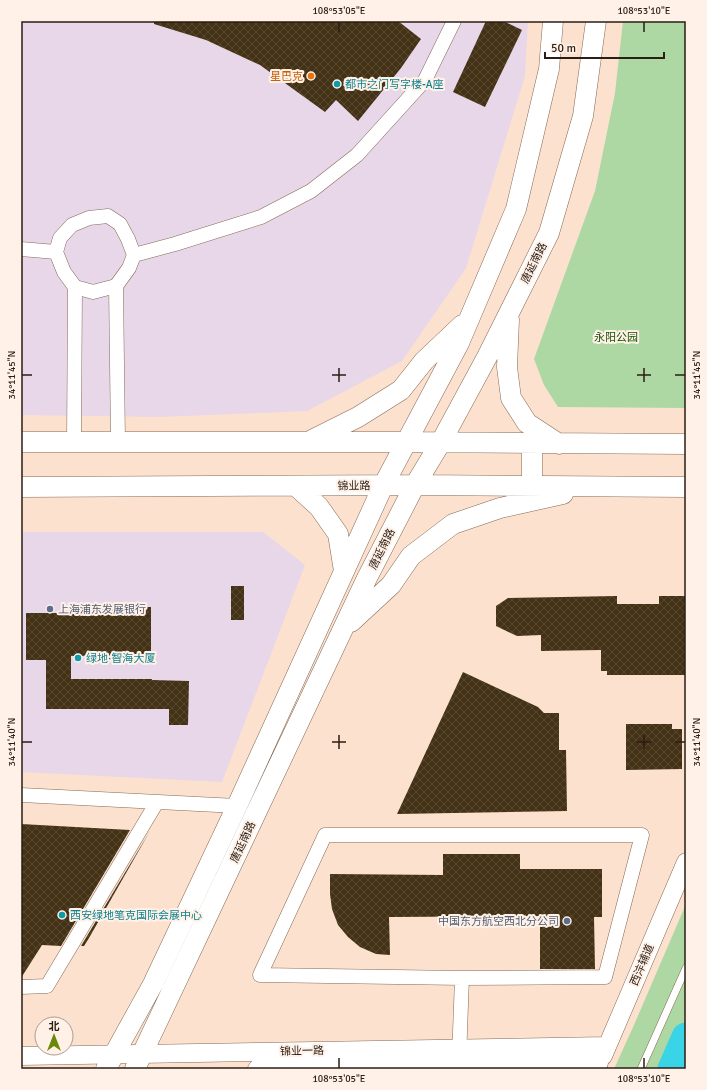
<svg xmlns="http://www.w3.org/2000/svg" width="707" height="1090" font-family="Signika,'Noto Sans SC',sans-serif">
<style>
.commercial{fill:#e7d7e9}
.green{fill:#add8a3}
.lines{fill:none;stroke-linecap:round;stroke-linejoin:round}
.river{stroke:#39d4e6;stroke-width:29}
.building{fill:url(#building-cross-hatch)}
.service-casing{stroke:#866a54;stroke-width:8}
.minor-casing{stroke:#866a54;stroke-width:15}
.tertiary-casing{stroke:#866a54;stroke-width:19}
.secondary-casing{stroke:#866a54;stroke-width:21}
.service{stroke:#fff;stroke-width:7}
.minor{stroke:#fff;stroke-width:14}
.tertiary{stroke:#fff;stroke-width:18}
.secondary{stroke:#fff;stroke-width:20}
.ticks{fill:none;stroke:#2a1e15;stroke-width:1.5}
.food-dot{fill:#e8710a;stroke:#fff1e7;stroke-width:1.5}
.culture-dot{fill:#0f9aa8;stroke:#fff1e7;stroke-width:1.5}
.service-dot{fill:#5c6f8a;stroke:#fff1e7;stroke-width:1.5}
.labels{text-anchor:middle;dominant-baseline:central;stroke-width:4;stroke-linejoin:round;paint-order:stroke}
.food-label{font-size:11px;fill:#c56008;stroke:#fff1e7;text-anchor:end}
.culture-label{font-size:11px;fill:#0d838f;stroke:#fff1e7;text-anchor:start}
.street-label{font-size:11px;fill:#2a1e15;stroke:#fff1e7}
.park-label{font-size:11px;fill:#155200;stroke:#fff1e7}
.service-label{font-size:11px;fill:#4e5e75;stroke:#fff1e7;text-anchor:start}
.neatline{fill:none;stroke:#2a1e15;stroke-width:1.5}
.ticks-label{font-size:10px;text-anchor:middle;fill:#2a1e15}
</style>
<defs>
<pattern id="building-cross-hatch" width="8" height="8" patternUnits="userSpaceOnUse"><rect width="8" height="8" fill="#433215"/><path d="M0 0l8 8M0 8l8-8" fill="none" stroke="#56472e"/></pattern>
</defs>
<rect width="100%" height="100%" fill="#fce1ce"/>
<path class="commercial" d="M 21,21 L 528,21 L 525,76 L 466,268 L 402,361 L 307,411 L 160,417 L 21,415 Z
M 21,532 L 263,532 L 305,565 L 222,782 L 21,772 Z"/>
<path class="green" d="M 623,21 L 686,21 L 686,408 L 558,407 L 544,385 L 534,359 L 595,191 L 615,93 Z
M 686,904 L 686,1069 L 614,1069 L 634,1025 Z"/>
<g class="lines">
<path class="river" d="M 672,1069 L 686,1037"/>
</g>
<path class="building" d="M 154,21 L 398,21 L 421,39 L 401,68 L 358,121 L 336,100 L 325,112 L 260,65 L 206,40 L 154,24 Z
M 486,21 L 503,21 L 522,30 L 485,107 L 453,92 Z
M 231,586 L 244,586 L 244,620 L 231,620 Z
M 617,596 L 617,604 L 659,604 L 659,596 L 686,596 L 686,675 L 607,675 L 607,671 L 601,671 L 601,650 L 541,651 L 541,635 L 517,636 L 496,626 L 496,606 L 508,598 Z
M 85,607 L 151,607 L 151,655 L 71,656 L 71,679 L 152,679 L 152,680 L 189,681 L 188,725 L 169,725 L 169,709 L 46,709 L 46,660 L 26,660 L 26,613 L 85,613 Z
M 463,672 L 538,707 L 544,713 L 559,713 L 559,750 L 566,750 L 567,811 L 397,814 Z
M 626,724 L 672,724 L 672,729 L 682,729 L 682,769 L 626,770 Z
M 21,824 L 130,830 L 61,946 L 42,945 L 21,978 Z
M 150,831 L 89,938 L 84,946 L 81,946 Z
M 443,854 L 520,854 L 520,869 L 602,869 L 602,917 L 594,917 L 595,969 L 540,969 L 540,916 L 389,917 L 390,955 L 376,954 L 360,947 L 348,937 L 338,925 L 332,909 L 330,894 L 330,874 L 443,875 Z"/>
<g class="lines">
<g class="service-casing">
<path id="service" d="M 641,1069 L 686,968"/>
</g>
<g class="minor-casing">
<path id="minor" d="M 108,216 L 120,224 L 128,239 L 134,255 L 129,268 L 116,286 L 93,292 L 75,287 L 64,272 L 56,252 L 60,238 L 72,225 L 89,218 Z
M 21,249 L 56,252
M 134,255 L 175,244 L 261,217 L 311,191 L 357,155 L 425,80 L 454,21
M 116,286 L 118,442
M 74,442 L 75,287
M 21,795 L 237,806
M 325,835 L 642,835 L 605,977 L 462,978 L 260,975 Z
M 21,987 L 47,986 L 157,802
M 459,1059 L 462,978"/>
</g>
<g class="tertiary-casing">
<path id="tertiary" d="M 21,1056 L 607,1046
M 603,1056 L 686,862
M 257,1069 L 599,1063"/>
</g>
<g class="secondary-casing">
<path id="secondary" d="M 509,319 L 507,367 L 511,398 L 527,423 L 559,444
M 312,440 L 358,417 L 401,390 L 424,361 L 462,325
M 21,442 L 406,442 L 686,444
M 532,444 L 532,486
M 296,486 L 319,507 L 338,534 L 344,571
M 21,487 L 415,485 L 686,487
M 351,622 L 391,585 L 411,556 L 453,524 L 500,508 L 563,494
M 106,1069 L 153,984 L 237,806 L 383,486 L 459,343 L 516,209 L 549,69 L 553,21
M 135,1069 L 367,578 L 415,485 L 441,442 L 487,357 L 549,233 L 583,116 L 596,21"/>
</g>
<use href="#service" class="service"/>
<use href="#minor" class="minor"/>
<use href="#tertiary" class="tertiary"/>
<use href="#secondary" class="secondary"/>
</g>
<path class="ticks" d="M 339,22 L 339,32M 644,22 L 644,32M 339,368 L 339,382M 644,368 L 644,382M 22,375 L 32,375M 332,375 L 346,375M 637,375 L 651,375M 675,375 L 685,375M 339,735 L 339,749M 644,735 L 644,749M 22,742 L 32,742M 332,742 L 346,742M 637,742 L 651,742M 675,742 L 685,742M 339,1058 L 339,1068M 644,1058 L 644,1068"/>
<circle class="food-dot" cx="311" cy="76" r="4"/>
<g class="culture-dot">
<circle cx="337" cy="84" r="4"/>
<circle cx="78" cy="658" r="4"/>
<circle cx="62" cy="915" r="4"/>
</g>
<g class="service-dot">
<circle cx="50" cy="609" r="4"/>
<circle cx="567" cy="921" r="4"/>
</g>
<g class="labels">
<g class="food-label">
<text x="303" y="76">星巴克</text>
</g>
<g class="culture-label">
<text x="345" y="84">都市之门写字楼-A座</text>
<text x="86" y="658">绿地·智海大厦</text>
<text x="70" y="915">西安绿地笔克国际会展中心</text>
</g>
<g class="street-label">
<text transform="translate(534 263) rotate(-63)">唐延南路</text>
<text transform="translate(354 486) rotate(-1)">锦业路</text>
<text transform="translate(382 549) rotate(-63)">唐延南路</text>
<text transform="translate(243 842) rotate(-65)">唐延南路</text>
<text transform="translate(642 965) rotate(-67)">西沣辅道</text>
<text transform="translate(302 1051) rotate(-1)">锦业一路</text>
</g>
<g class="park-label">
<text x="616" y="337">永阳公园</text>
</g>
<g class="service-label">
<text x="58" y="609">上海浦东发展银行</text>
<text x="559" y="921" text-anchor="end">中国东方航空西北分公司</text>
</g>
</g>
<rect width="707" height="1090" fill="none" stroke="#fff1e7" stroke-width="44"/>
<g transform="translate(54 1036)"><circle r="19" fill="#fff1e7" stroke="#aa9d93"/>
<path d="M0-3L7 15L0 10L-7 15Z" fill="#698908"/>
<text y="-6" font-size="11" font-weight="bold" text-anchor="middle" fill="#2a1e15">北</text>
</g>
<path d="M545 52v6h119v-6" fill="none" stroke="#2a1e15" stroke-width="2"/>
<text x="551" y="52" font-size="12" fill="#2a1e15" stroke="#fff1e7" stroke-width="3" paint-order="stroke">50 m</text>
<rect x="22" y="22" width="663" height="1046" class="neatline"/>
<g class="ticks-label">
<text x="339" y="14">108°53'05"E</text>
<text x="644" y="14">108°53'10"E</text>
<text transform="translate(11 375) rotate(-90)" y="4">34°11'45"N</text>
<text transform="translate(696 375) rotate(-90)" y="4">34°11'45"N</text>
<text transform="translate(11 742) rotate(-90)" y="4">34°11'40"N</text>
<text transform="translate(696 742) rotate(-90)" y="4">34°11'40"N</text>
<text x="339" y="1082">108°53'05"E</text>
<text x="644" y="1082">108°53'10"E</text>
</g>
</svg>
